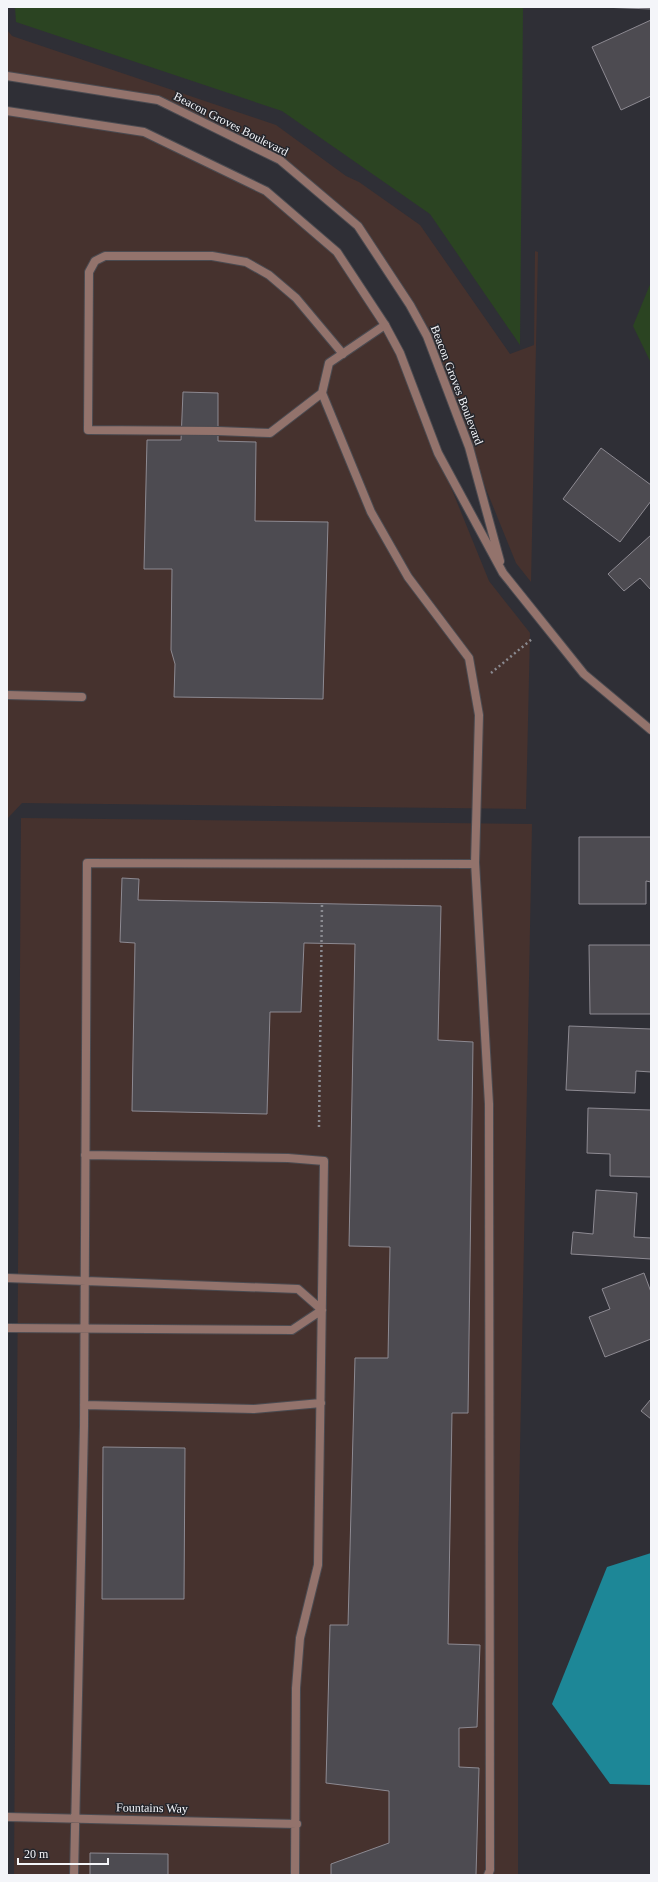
<svg xmlns="http://www.w3.org/2000/svg" width="658" height="1882" font-family="Georgia,serif">
<style>
.commercial{fill:#46322e}
.green{fill:#2b4422}
.water{fill:#1d8797}
.building{fill:#4d4b51;stroke:#8d8a92}
.lines{fill:none;stroke-linecap:round;stroke-linejoin:round}
.lane-casing{stroke:#4b4b51;stroke-width:10}
.street-casing{stroke:#4b4b51;stroke-width:10}
.path{stroke:#8a8a90;stroke-width:2.5;stroke-dasharray:2 3;stroke-linecap:butt}
.lane{stroke:#93736c;stroke-width:8}
.street{stroke:#93736c;stroke-width:8}
.labels{text-anchor:middle;dominant-baseline:central;stroke-width:3;stroke-linejoin:round;paint-order:stroke}
.street-label{font-size:12px;fill:#f4f5f9;stroke:#25262c}
</style>
<rect width="100%" height="100%" fill="#2f2f36"/>
<path class="commercial" d="M 7,30 L 12,36 L 276,125 L 346,176 L 359,182 L 420,225 L 510,354 L 534,345 L 535,251 L 538,252 L 531,582 L 516,563 L 469,447 L 427,336 L 358,226 L 280,160 L 158,100 L 7,76 Z
M 7,115 L 144,132 L 266,191 L 337,252 L 385,325 L 489,581 L 530,633 L 526,809 L 22,803 L 8,818 L 7,968 Z
M 21,818 L 532,824 L 518,1554 L 518,1875 L 14,1875 Z"/>
<path class="green" d="M 15,7 L 523,7 L 520,345 L 430,214 L 282,111 L 16,22 Z
M 651,282 L 651,363 L 633,326 Z"/>
<path class="water" d="M 651,1553 L 651,1785 L 610,1784 L 552,1704 L 607,1567 Z"/>
<path class="building" d="M 601,7 L 651,7 L 651,9 Z
M 651,20 L 651,96 L 621,110 L 592,47 Z
M 183,392 L 218,393 L 218,441 L 256,442 L 255,521 L 328,522 L 323,699 L 174,697 L 175,664 L 171,650 L 172,569 L 144,569 L 147,440 L 181,440 Z
M 601,448 L 651,485 L 651,501 L 620,542 L 563,499 Z
M 651,535 L 651,590 L 640,578 L 624,591 L 608,574 Z
M 579,837 L 651,837 L 651,882 L 646,881 L 646,904 L 579,904 Z
M 122,878 L 139,879 L 138,900 L 441,906 L 438,1040 L 473,1042 L 468,1413 L 452,1413 L 448,1644 L 480,1645 L 477,1727 L 459,1728 L 459,1767 L 479,1768 L 476,1875 L 331,1875 L 331,1864 L 389,1843 L 389,1791 L 326,1783 L 330,1625 L 348,1625 L 355,1358 L 388,1358 L 390,1247 L 349,1246 L 355,944 L 304,943 L 301,1012 L 270,1012 L 267,1114 L 132,1111 L 135,943 L 120,942 Z
M 589,945 L 651,945 L 651,1014 L 590,1014 Z
M 569,1026 L 651,1029 L 651,1072 L 636,1071 L 635,1093 L 566,1090 Z
M 588,1108 L 651,1110 L 651,1177 L 610,1176 L 610,1154 L 587,1153 Z
M 596,1190 L 637,1193 L 634,1237 L 651,1238 L 651,1259 L 571,1254 L 573,1232 L 593,1234 Z
M 644,1273 L 651,1292 L 651,1339 L 605,1357 L 589,1317 L 610,1309 L 602,1289 Z
M 651,1399 L 651,1419 L 641,1411 Z
M 103,1447 L 185,1448 L 184,1599 L 102,1599 Z
M 90,1853 L 168,1854 L 168,1875 L 90,1875 Z"/>
<g class="lines">
<g class="lane-casing">
<path id="lane" d="M 322,393 L 270,433 L 218,431 L 88,430 L 89,272 L 95,261 L 105,256 L 212,256 L 246,262 L 269,275 L 296,298 L 343,354
M 7,695 L 82,697
M 475,862 L 489,1104 L 490,1870 L 488,1875
M 85,1155 L 288,1158 L 324,1161 L 318,1565 L 300,1638 L 296,1688 L 295,1875
M 7,1278 L 298,1289 L 322,1310
M 7,1328 L 292,1330 L 322,1310
M 84,1405 L 254,1409 L 321,1403
M 7,1817 L 297,1824
M 74,1875 L 84,1426 L 87,863 L 475,864 L 479,715 L 469,658 L 408,577 L 371,512 L 322,393 L 329,363 L 385,325"/>
</g>
<g class="street-casing">
<path id="street" d="M 7,76 L 158,100 L 280,160 L 358,226 L 410,305 L 427,336 L 469,447 L 500,561
M 7,111 L 144,132 L 266,191 L 337,252 L 385,325 L 400,353 L 438,453 L 503,573 L 584,674 L 651,730"/>
</g>
<path class="path" d="M 491,673 L 532,639
M 319,1127 L 322,904"/>
<use href="#lane" class="lane"/>
<use href="#street" class="street"/>
</g>
<g class="labels">
<g class="street-label">
<text transform="translate(231 124) rotate(27)">Beacon Groves Boulevard</text>
<text transform="translate(457 385) rotate(69)">Beacon Groves Boulevard</text>
<text transform="translate(152 1808) rotate(1)">Fountains Way</text>
</g>
</g>
<rect width="658" height="1882" fill="none" stroke="#f4f5f9" stroke-width="16"/>
<path d="M18 1858v6h90v-6" fill="none" stroke="#f4f5f9" stroke-width="2"/>
<text x="24" y="1858" font-size="12" fill="#f4f5f9" stroke="#25262c" stroke-width="3" paint-order="stroke">20 m</text>
</svg>
